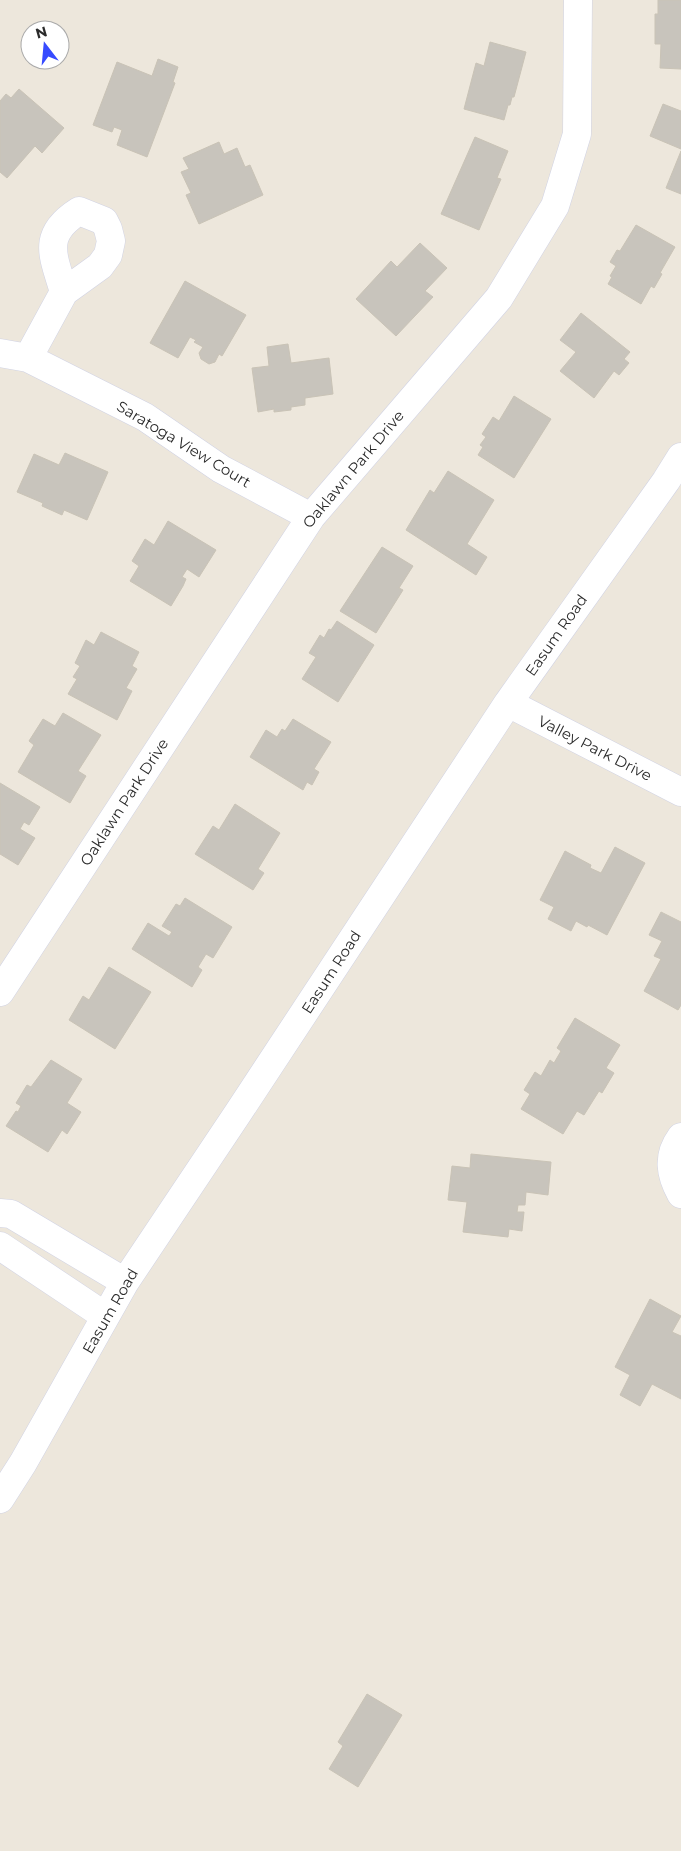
<svg xmlns="http://www.w3.org/2000/svg" width="681" height="1851" font-family="Montserrat,sans-serif">
<style>
.building{fill:#c8c4bc;stroke:#c9c3b6}
.lines{fill:none;stroke-linecap:round;stroke-linejoin:round}
.street-casing{stroke:#d1d3e4;stroke-width:29}
.street{stroke:#fff;stroke-width:28}
.labels{text-anchor:middle;dominant-baseline:central;stroke-width:4;stroke-linejoin:round;paint-order:stroke}
.street-label{font-size:15px;fill:#2b2b2b;stroke:#fff}
</style>
<rect width="100%" height="100%" fill="#ede7dc"/>
<path class="building" d="M 658,0 L 681,0 L 681,69 L 660,68 L 661,44 L 655,44 L 655,14 L 658,14 Z
M 490,42 L 526,52 L 514,97 L 512,97 L 510,105 L 508,105 L 504,120 L 464,109 L 476,63 L 484,66 Z
M 158,59 L 178,67 L 173,82 L 175,83 L 147,157 L 117,145 L 122,130 L 114,127 L 112,132 L 93,125 L 117,62 L 152,76 Z
M 19,89 L 64,128 L 42,153 L 35,146 L 7,178 L 0,172 L 0,101 L 6,94 L 11,98 Z
M 663,104 L 681,111 L 681,149 L 650,136 Z
M 475,137 L 508,151 L 497,178 L 501,179 L 479,230 L 441,214 Z
M 219,142 L 224,154 L 237,148 L 245,167 L 250,165 L 263,195 L 199,224 L 186,195 L 191,193 L 181,172 L 189,169 L 183,158 Z
M 681,151 L 681,194 L 666,188 Z
M 636,225 L 675,247 L 660,273 L 662,274 L 654,288 L 651,286 L 641,304 L 608,284 L 612,277 L 610,276 L 616,266 L 610,262 L 617,250 L 620,251 Z
M 420,243 L 447,268 L 425,291 L 433,297 L 396,336 L 356,299 L 391,261 L 397,267 Z
M 185,281 L 246,315 L 222,356 L 219,354 L 215,362 L 209,364 L 201,359 L 199,353 L 203,347 L 194,342 L 196,340 L 190,337 L 178,358 L 150,343 Z
M 581,313 L 630,352 L 624,359 L 629,363 L 619,375 L 614,371 L 594,398 L 560,371 L 576,352 L 560,340 Z
M 288,344 L 291,363 L 329,358 L 333,394 L 305,398 L 305,405 L 291,407 L 291,410 L 274,412 L 274,409 L 258,412 L 252,368 L 269,366 L 267,347 Z
M 514,396 L 551,419 L 514,478 L 478,455 L 483,447 L 480,445 L 486,437 L 482,434 L 493,417 L 499,421 Z
M 65,453 L 108,472 L 87,520 L 64,510 L 62,515 L 42,506 L 43,503 L 17,492 L 34,454 L 59,465 Z
M 448,471 L 494,500 L 467,544 L 487,557 L 476,575 L 406,530 L 430,490 L 434,493 Z
M 168,521 L 216,550 L 199,577 L 187,569 L 182,577 L 186,579 L 183,586 L 171,606 L 130,581 L 139,566 L 132,561 L 145,539 L 154,545 Z
M 382,547 L 413,566 L 399,588 L 403,590 L 376,633 L 340,611 Z
M 337,621 L 374,645 L 338,702 L 302,679 L 316,657 L 309,653 L 320,635 L 324,638 L 329,629 L 331,630 Z
M 101,632 L 139,652 L 132,666 L 137,669 L 126,688 L 132,691 L 117,720 L 68,694 L 77,679 L 73,677 L 80,666 L 75,663 L 86,640 L 94,645 Z
M 63,713 L 101,735 L 78,771 L 86,776 L 70,803 L 18,772 L 34,745 L 29,741 L 43,719 L 55,726 Z
M 293,719 L 331,742 L 314,769 L 319,772 L 312,785 L 307,782 L 303,790 L 250,757 L 266,730 L 277,737 L 282,729 L 285,731 Z
M 0,783 L 40,807 L 29,825 L 24,822 L 20,829 L 35,838 L 18,865 L 0,854 Z
M 235,804 L 280,833 L 258,869 L 264,873 L 253,890 L 195,854 L 213,826 L 219,830 Z
M 615,847 L 645,863 L 607,935 L 588,925 L 587,927 L 576,921 L 571,931 L 548,919 L 554,907 L 540,900 L 565,851 L 591,865 L 590,868 L 601,873 Z
M 185,898 L 232,927 L 213,958 L 206,954 L 198,967 L 202,970 L 192,987 L 132,949 L 148,923 L 169,936 L 172,932 L 162,926 L 176,904 L 180,906 Z
M 661,912 L 681,922 L 681,1005 L 678,1010 L 644,991 L 661,959 L 654,956 L 662,941 L 649,935 Z
M 109,967 L 151,992 L 115,1049 L 69,1020 L 83,996 L 89,1000 Z
M 575,1018 L 620,1045 L 606,1068 L 614,1073 L 602,1093 L 599,1091 L 584,1115 L 577,1111 L 563,1134 L 521,1109 L 530,1094 L 524,1090 L 535,1072 L 541,1076 L 550,1060 L 554,1063 L 561,1051 L 557,1048 Z
M 51,1060 L 82,1079 L 67,1103 L 81,1112 L 67,1134 L 62,1130 L 48,1152 L 6,1126 L 16,1111 L 18,1112 L 21,1106 L 16,1103 L 27,1085 L 31,1087 Z
M 471,1154 L 551,1162 L 548,1195 L 526,1192 L 525,1205 L 518,1205 L 517,1212 L 524,1212 L 522,1231 L 509,1229 L 508,1237 L 463,1232 L 467,1202 L 448,1200 L 452,1166 L 470,1168 Z
M 650,1299 L 681,1316 L 672,1332 L 681,1336 L 681,1399 L 652,1384 L 640,1406 L 620,1395 L 630,1375 L 615,1367 Z
M 367,1694 L 402,1715 L 358,1787 L 329,1769 L 343,1746 L 338,1742 Z"/>
<g class="lines">
<g class="street-casing">
<path id="street" d="M 0,353 L 28,358 L 145,417 L 221,469 L 311,517
M 28,358 L 64,292 L 100,266 L 108,255 L 111,241 L 108,229 L 104,221 L 79,211 C 41,235 53,255 64,292
M 508,703 L 681,792
M 0,992 L 311,517 L 499,298 L 555,206 L 577,134 L 578,0
M 681,1137 C 667,1156 670,1174 681,1194
M 0,1213 L 11,1214 L 125,1282
M 0,1246 L 105,1316
M 0,1499 L 23,1463 L 125,1282 L 238,1113 L 508,703 L 666,481 L 681,457"/>
</g>
<use href="#street" class="street"/>
</g>
<g class="labels">
<g class="street-label">
<text transform="translate(184 444) rotate(31)">Saratoga View Court</text>
<text transform="translate(353 469) rotate(-50)">Oaklawn Park Drive</text>
<text transform="translate(556 635) rotate(-55)">Easum Road</text>
<text transform="translate(595 748) rotate(27)">Valley Park Drive</text>
<text transform="translate(124 802) rotate(-57)">Oaklawn Park Drive</text>
<text transform="translate(331 972) rotate(-57)">Easum Road</text>
<text transform="translate(110 1311) rotate(-60)">Easum Road</text>
</g>
</g>
<g transform="translate(45 45) rotate(344)"><circle r="24" fill="#ffffff" stroke="#aaaaaa"/>
<path d="M0-4L9 19L0 12L-9 19Z" fill="#374bff"/>
<text y="-8" font-size="14" font-weight="bold" text-anchor="middle" fill="#2b2b2b">N</text>
</g>
</svg>
